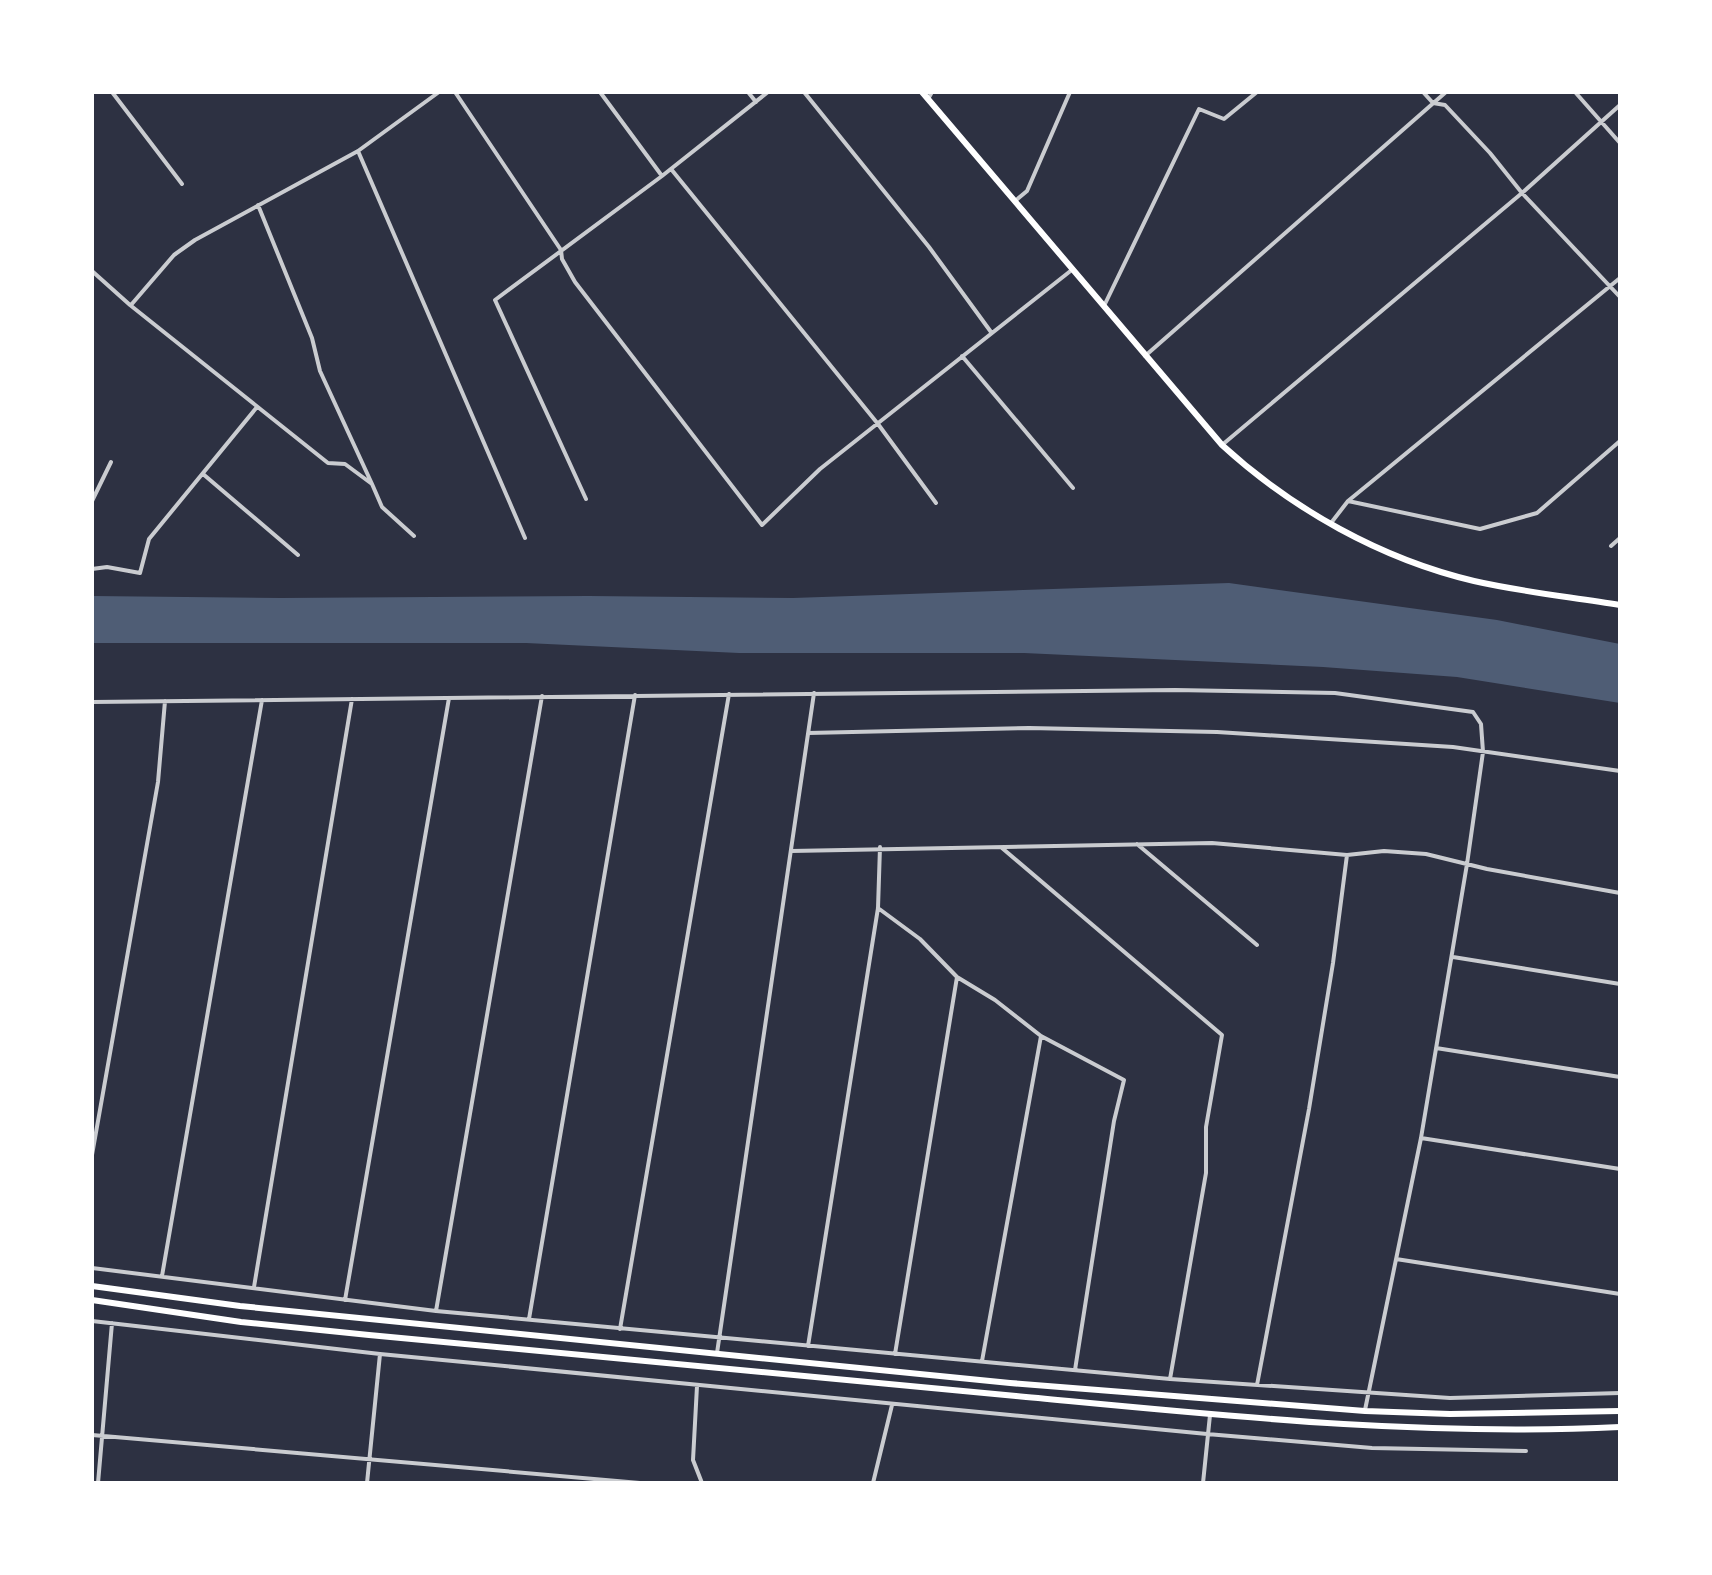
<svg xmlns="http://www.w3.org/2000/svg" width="1712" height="1575" font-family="'DejaVu Sans',sans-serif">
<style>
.water{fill:#4f5d75}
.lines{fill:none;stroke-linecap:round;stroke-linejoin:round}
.minor{stroke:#caccd0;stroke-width:4}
.secondary{stroke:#fff;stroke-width:6}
.primary{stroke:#fff;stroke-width:6}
</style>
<rect width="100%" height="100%" fill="#2d3142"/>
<path class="water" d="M 1229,583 L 1497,620 L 1620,644 L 1620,703 L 1457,677 L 1323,667 L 1024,653 L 739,653 L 526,643 L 92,643 L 92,596 L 281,598 L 588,596 L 793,598 Z"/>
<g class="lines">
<path class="minor" d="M 112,92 L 182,184
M 455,92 L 561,250 L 562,259 L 575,282 L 762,525 L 820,469 L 1073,269
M 600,92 L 662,176
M 748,92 L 756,102
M 804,92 L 929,247 L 991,332
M 1423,92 L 1433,103 L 1445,105 L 1490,153 L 1522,193 L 1620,297
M 1575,92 L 1620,143
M 928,99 L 932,92
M 358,151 L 525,538
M 671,169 L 878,424 L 936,503
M 1015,201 L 1027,191 L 1070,92
M 258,205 L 312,338 L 320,371 L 372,484
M 92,271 L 130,305 L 328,463 L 345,464 L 372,484 L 382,507 L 414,536
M 131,305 L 174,255 L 195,240 L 358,151 L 439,92
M 1104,306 L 1199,109 L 1224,119 L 1257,92
M 962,356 L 1073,488
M 1145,356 L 1446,92
M 1222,445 L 1522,193 L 1620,105
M 203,474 L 298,555
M 586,499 L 495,300 L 662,176 L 768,92
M 92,501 L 111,462
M 1348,501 L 1480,529 L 1537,513 L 1620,441
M 1331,523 L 1348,501 L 1620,278
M 1611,546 L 1620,538
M 92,569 L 107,567 L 140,573 L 149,539 L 257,407
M 92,702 L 1175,690 L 1335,693 L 1473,712 L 1481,724 L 1483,752 L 1467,864 L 1421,1138 L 1365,1410
M 808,733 L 1029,728 L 1217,732 L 1453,747 L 1620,771
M 1137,844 L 1257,945
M 1002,848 L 1222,1035 L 1206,1127 L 1206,1173 L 1170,1379
M 791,851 L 1212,843 L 1347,855 L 1384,851 L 1426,854 L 1487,869 L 1620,893
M 878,908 L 920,939 L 957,977 L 995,1000 L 1041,1036 L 1124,1080 L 1114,1121 L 1075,1370
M 1453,957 L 1620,984
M 1436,1048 L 1620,1077
M 1421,1138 L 1620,1169
M 92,1155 L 158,782 L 165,701
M 1396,1259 L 1620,1294
M 92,1268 L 436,1311 L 1170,1379 L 1450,1398 L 1620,1393
M 162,1276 L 262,700
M 254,1287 L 352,699
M 345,1300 L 449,698
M 436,1311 L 542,696
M 529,1319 L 635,695
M 92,1321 L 380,1354 L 1207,1434 L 1372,1448 L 1526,1451
M 620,1329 L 729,694
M 808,1346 L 878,908 L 880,847
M 717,1353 L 814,693
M 895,1354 L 957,977
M 982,1361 L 1041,1036
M 1257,1385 L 1309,1109 L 1333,963 L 1347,855
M 697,1386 L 693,1460 L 702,1483
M 92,1435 L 640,1483
M 98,1483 L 112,1323
M 367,1483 L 380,1354
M 873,1483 L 892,1405
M 1203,1483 L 1210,1415"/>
<path class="secondary" d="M 922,92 L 1222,445 C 1292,509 1381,559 1474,581 C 1522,592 1572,597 1620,605"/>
<path class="primary" d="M 92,1286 L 240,1306 L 1010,1383 L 1365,1411 L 1450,1414 L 1620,1411
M 92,1300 L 241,1322 L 369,1335 C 584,1357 800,1376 1016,1396 C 1217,1415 1417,1437 1620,1427"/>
</g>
<rect width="1712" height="1575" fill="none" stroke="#ffffff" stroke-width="188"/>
</svg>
